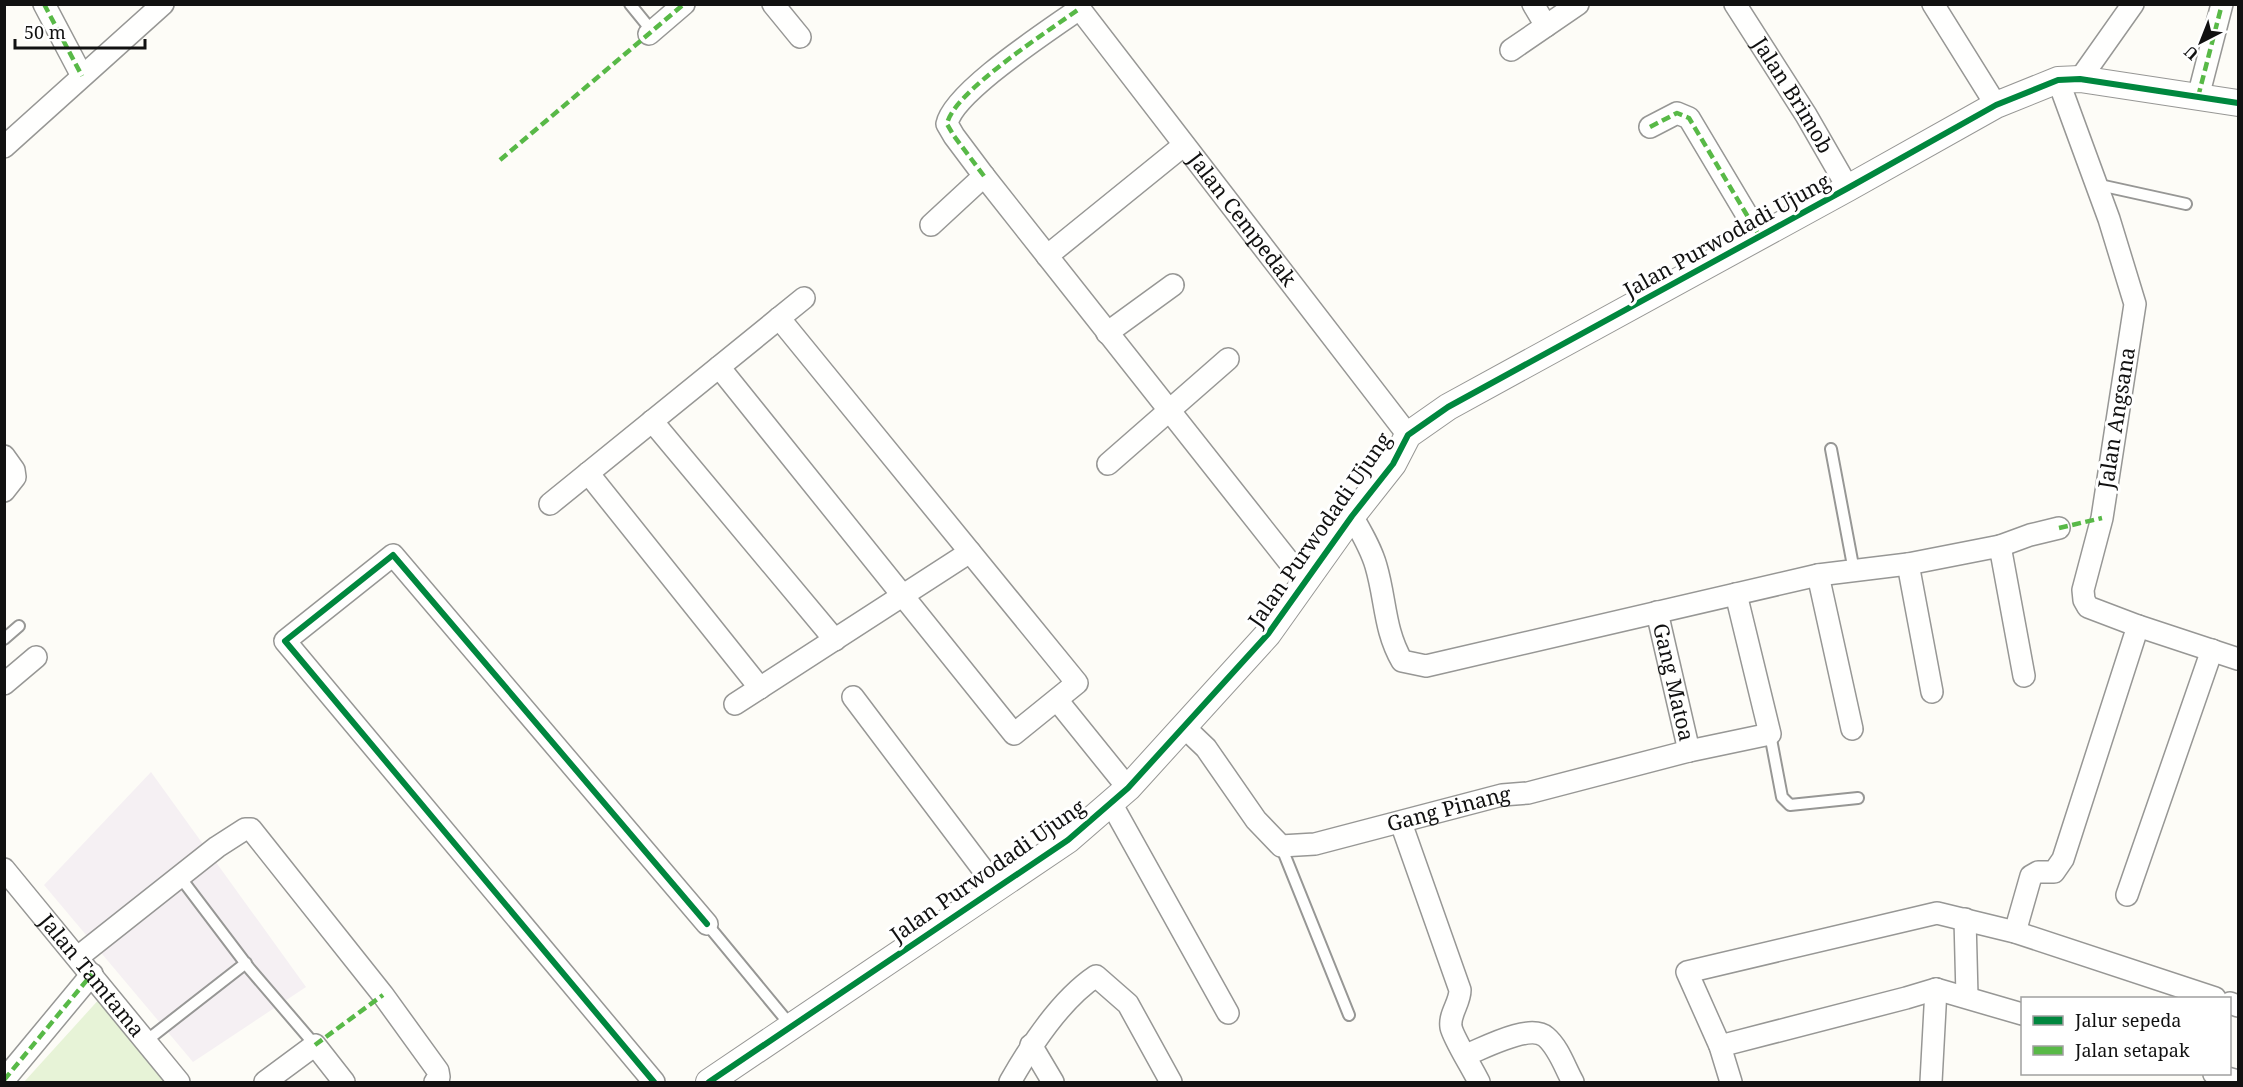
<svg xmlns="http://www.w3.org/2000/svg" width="2243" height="1087" font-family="'Noto Serif',serif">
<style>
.industrial{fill:#f5f0f3}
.green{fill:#e7f3d7}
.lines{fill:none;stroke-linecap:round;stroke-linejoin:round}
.service-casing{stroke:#979795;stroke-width:14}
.minor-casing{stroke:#979795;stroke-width:24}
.tertiary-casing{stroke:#979795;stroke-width:28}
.service{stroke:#fffffe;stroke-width:10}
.minor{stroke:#fffffe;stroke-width:21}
.tertiary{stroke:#fffffe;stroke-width:26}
.quiet{stroke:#58b947;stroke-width:4.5;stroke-dasharray:9 4.5;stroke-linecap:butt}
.cycleway-casing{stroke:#fff;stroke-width:10}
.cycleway{stroke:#00873e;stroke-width:6}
.labels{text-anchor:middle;stroke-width:6;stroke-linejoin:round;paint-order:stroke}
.street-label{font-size:21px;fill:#111;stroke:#fff}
</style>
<rect width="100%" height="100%" fill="#fdfcf7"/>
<!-- industrial -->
<path class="industrial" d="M151,772L306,987L193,1062L44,885Z"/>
<!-- green -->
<path class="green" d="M102,996L168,1082H24Z"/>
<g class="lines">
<defs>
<path id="service" d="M630,4L652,31
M2095,184L2186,204
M1831,449L1854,571
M4,639L19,626
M1770,734L1782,797L1790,805L1858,798
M1281,846L1349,1015
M180,877L249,968L315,1045
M707,924L792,1027
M146,1041L246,963"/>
<g id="minor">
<path d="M44,4L82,76"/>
<path d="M773,4L800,37"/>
<path id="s1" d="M1076,4L1408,435"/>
<path d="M1533,4L1546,26"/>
<path id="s2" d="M1735,4L1806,115L1848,188"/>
<path d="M1933,4L1996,105"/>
<path d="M649,34L684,4"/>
<path d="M1511,50L1578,4"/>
<path d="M2080,79L2133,4"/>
<path d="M2058,80L2109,219L2135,304L2102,518L2083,590L2084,600L2088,607L2138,626L2238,659"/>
<path d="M2198,97L2222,4"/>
<path d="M1650,127L1677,113L1689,118L1760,237"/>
<path d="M4,147L163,4"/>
<path d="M984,176L954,136L947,124C953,92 1050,30 1079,9"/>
<path d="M931,225L984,176L1305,582"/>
<path d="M1047,256L1184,145"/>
<path d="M1107,333L1173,285"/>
<path d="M719,367L1014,734L1077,683L779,318"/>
<path d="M652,421L835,640"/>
<path d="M4,456L14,470L15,477L4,491"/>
<path d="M1108,464L1228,359"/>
<path d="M588,473L760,688"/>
<path d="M550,504L804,298"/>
<path d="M1352,516C1361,532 1371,548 1376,566C1386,600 1384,630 1402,661L1426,666L1818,575L1908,564L2000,546L2024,676"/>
<path d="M2000,546L2030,535L2059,528"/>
<path d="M1908,564L1932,692"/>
<path d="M1818,575L1852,729"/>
<path id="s3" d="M1657,612L1689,751"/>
<path d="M4,684L36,657"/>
<path d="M853,697L997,888"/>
<path d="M1057,700L1128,788"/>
<path d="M735,704L970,552"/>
<path id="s4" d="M1183,726L1206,748L1256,820L1281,846L1315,844L1502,795L1528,793L1689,751L1770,734L1736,594"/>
<path d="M1111,803L1228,1013"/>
<path d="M1401,823L1460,990C1460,1003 1449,1014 1451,1027C1453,1038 1473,1069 1479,1082"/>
<path id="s5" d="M4,869L179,1082"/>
<path d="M2127,895L2212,650"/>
<path d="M1965,919L1967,996"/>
<path d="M2015,932L2031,876L2038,872H2054L2063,859L2138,626"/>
<path d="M78,957L217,847L245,829H251L383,995L438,1071L439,1077L435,1082"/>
<path d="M2230,1003L2238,1006"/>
<path d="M1031,1045L1053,1082"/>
<path d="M1720,1046L1906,998L1936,989L2022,1014"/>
<path d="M1466,1055C1484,1048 1530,1023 1546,1037C1559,1048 1565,1068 1573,1082"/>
<path d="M2214,1074L2238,1081"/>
<path d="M4,1080L92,974"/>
<path d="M265,1082L315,1045L344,1082"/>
<path d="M654,1082L285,641L393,555L707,924"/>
<path d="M1010,1082C1031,1045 1060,1000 1096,976L1128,1004L1171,1082"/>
<path d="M1731,1082L1720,1046L1687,972L1937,913L2015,932L2215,998"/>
<path d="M1931,1082L1936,989"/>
</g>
<path id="tertiary" d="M709,1082L1068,840L1128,788L1268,634L1352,516L1393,464L1408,435L1448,407L1848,188L1996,105L2058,80L2080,79L2238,103"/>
</defs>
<!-- service casing -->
<use href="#service" class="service-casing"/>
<!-- minor casing -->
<use href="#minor" class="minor-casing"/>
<!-- tertiary casing -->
<use href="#tertiary" class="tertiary-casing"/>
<!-- service -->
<use href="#service" class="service"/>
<!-- minor -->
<use href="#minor" class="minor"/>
<!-- tertiary -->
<use href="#tertiary" class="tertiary"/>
<!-- quiet -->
<path class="quiet" d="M44,4L82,76
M2198,97L2222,4
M1650,127L1677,113L1689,118L1760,237
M500,160L684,4
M984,176L954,136L947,124C953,92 1050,30 1079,9
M2059,528L2102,518
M315,1045L383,995
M4,1080L92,974"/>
<defs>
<path id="cycleway" d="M654,1082L285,641L393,555L707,924
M709,1082L1068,840L1128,788L1268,634L1352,516L1393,464L1408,435L1448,407L1848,188L1996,105L2058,80L2080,79L2238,103"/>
</defs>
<!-- cycleway casing -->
<use href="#cycleway" class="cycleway-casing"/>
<!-- cycleway -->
<use href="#cycleway" class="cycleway"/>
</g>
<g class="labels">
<!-- street labels -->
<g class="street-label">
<text dy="7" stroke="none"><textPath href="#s2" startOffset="108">Jalan Brimob</textPath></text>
<text dy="7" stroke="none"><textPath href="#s1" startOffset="272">Jalan Cempedak</textPath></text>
<text transform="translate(1727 236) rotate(-29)" y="7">Jalan Purwodadi Ujung</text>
<text transform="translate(2117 418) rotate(-81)" y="7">Jalan Angsana</text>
<text transform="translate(1320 530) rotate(-55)" y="7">Jalan Purwodadi Ujung</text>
<text dy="7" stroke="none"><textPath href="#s3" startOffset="72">Gang Matoa</textPath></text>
<text dy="7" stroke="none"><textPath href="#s4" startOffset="328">Gang Pinang</textPath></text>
<text transform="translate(988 871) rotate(-35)" y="7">Jalan Purwodadi Ujung</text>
<text dy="7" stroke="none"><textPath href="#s5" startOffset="138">Jalan Tamtama</textPath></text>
</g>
</g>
<!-- border -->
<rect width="2243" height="1087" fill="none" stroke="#111111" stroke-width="12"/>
<!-- legend -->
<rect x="2021" y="997" width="210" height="78" fill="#ffffff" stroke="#a0a0a0" stroke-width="1.5"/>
<rect x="2033" y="1016" width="30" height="9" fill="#00873e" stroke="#a0a0a0" stroke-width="1.5"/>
<text x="2075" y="1027" font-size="18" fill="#111111">Jalur sepeda</text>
<rect x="2033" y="1046" width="30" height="9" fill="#58b947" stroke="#a0a0a0" stroke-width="1.5"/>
<text x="2075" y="1057" font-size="18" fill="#111111">Jalan setapak</text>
<!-- north arrow -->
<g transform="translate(2201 42) rotate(222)" stroke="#ffffff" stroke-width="4.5" paint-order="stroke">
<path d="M0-4.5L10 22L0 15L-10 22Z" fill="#111111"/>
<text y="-9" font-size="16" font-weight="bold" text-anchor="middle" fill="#111111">U</text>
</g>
<!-- scale -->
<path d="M15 39v9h130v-9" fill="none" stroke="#111111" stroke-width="3"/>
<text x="24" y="39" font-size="18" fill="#111111" stroke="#ffffff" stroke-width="4.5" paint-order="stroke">50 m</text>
</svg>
